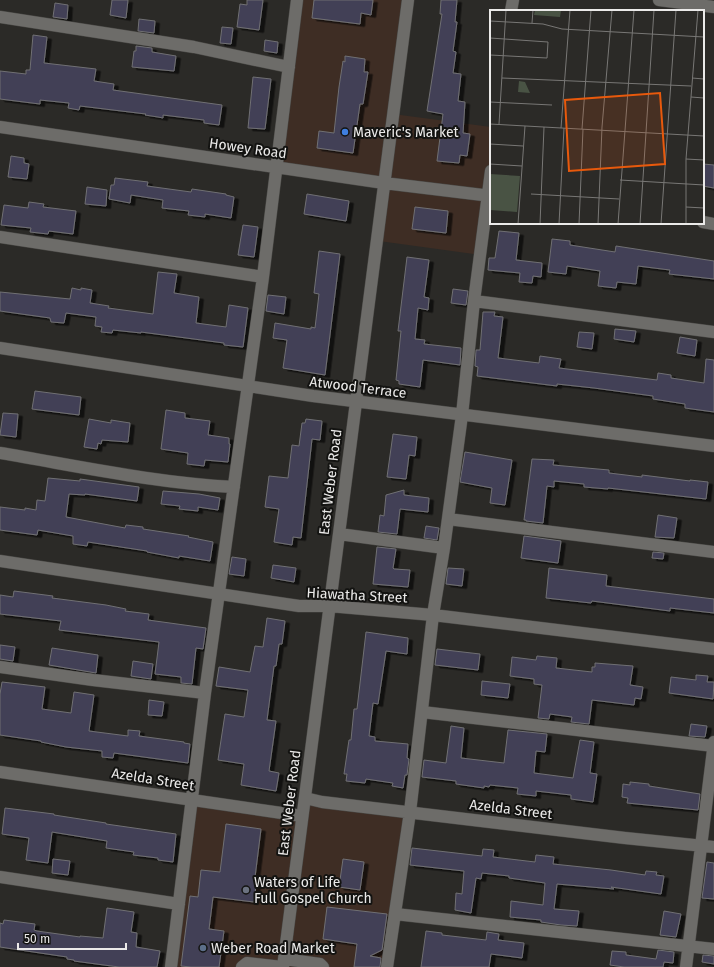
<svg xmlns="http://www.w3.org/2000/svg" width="714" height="967" font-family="'Fira Sans',sans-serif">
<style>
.commercial{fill:#3e2d24}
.building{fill:#423f57;stroke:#707073;filter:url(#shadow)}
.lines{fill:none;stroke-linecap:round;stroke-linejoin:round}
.minor-casing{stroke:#484744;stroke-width:13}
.minor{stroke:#6d6c69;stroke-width:12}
.shop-dot{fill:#3f7fe0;stroke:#131311;stroke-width:1.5}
.worship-dot{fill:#6b7280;stroke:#131311;stroke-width:1.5}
.service-dot{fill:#5c6f8a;stroke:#131311;stroke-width:1.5}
.labels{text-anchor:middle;stroke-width:4;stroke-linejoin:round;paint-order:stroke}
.poi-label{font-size:14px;fill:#ebeae9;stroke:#131311;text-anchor:start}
.street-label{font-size:14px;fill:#ebeae9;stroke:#131311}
.inset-road{fill:none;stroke:#787775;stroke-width:1}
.view{fill:#e8590c;fill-opacity:0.15;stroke:#e8590c;stroke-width:2}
.inset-edge{fill:none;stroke:#ebeae9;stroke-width:2}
</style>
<defs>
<filter id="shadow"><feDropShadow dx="4.5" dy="2.5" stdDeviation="0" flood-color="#0009"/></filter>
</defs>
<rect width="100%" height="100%" fill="#2b2a27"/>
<!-- commercial -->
<path class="commercial" d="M296,0H408L393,114L491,127V180L481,255L379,241L387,182L274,167Z
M306,795L410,810L391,967H170L193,798L301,816Z"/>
<!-- building -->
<path class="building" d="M112,0H128L126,18L110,15Z
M247,0H263L259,30L237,27L240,4L247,5Z
M314,0H373L371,15L361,13L360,24L312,18Z
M441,0H457L455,22H457L453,51L456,52L453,73L461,74L458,101L465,102L463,133L470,134L467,156L460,155L459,163L437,161L443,114L427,111L442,14H440Z
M55,3L68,5L67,19L53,17Z
M139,19L155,21L154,33L138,31Z
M222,27L233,28L231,44L220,43Z
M33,35L47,37L44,63L96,69L94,81L114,84L113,90L222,105L219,125L204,123V120L163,115V118L158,117L145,115L146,114L80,106L79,110L68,108L69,103L40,100V104L0,99V71L26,74V70H30Z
M265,40L278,42L277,53L264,51Z
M136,46L152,48V52L176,56L174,71L132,67L134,51H136Z
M345,56L365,59L364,72H368L363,104H360L353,153L317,148L319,131L334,133L339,87L343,61L345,62Z
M253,77L271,79L265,129L248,128Z
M11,156L24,158V163L29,164L27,179L8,177Z
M703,164L714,165V188L703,186Z
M115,178L148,182L147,186L191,192L192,189L226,194V195L234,197L231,218L205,214V217L188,215L189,211L162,208L163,200L131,195L130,203L109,199L111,185H114Z
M87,187L107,190L106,206L85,204Z
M307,194L349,201L346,221L304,214Z
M29,202L44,204L43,207L76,211L73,234L49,231L48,234L30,232L31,228L1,225L4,205L28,208Z
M415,207L448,211L446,233L412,229Z
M243,225L258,227L254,257L238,255Z
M499,231L519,233L516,260L542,263L541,277L533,276L532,283L519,282L520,273L488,270L489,258H495Z
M552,239L570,241V245L615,252L616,246L714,261V279L669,274L670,270L638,266L636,284L617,282L616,288L598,286L600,271L567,266L566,274L548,272Z
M319,251L340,254L325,375L283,368L287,340L273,338L275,323L311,329V327L315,328L319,294L314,293Z
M407,257L429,260L424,297L429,298L428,310L418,308L415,339L425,340L424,344L461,348L460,365L423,360L420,387L399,384V381L396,380L401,331H398Z
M158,272L177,274L174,293L199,297L196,323L226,327L229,305L248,308L243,347L224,345V343L141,332V333L113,330L112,333L101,332L102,327L95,326L96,317L66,313L64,323L51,322L50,318L0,311V292L70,299L72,288L81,290V288L92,290L90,303L109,306L108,308L153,314Z
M453,289L468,291L466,305L451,303Z
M268,295L286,297L284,314L266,311Z
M483,312H495L494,316L503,317L498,358L539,363L540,356L561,359L559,368L657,380L658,373L671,375V378L704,383L706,359L714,360V412L685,408V404L653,399V396L594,388L557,384V386L477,376L478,367L475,366L476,350H480Z
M615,329L636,331L634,342L614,339Z
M579,332L594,333L592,349L577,347Z
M680,337L697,340L695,356L677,353Z
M35,391L81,397L79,415L32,409Z
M166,410L185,413V418L210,421L208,435L229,438V444H230L228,462L205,460L204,466L187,464L188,453L161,449Z
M3,413L18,414L16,437L0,435Z
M89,419L111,423V420L130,423L128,442L102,440L101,444L98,443L97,449L84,447Z
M306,419L322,421L320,440L312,439L301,538L293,537L292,545L274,542L279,509L265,507L269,476L288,478L292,445L299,446L302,423H305Z
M393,434L417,437L415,456L409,455L406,479L387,477Z
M465,452L512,460L505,505L490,503L492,488L460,482Z
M532,459L554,460L553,465L609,470V473L642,477V475L690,481V480L708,482L706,499L608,488V489L584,487V484L554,481V487L547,486L543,523L526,521V520H524Z
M48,478L80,481V479L139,487L137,501L85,494V495L69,494L66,517L125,528L126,525L143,527V529L189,536L188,537L213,542L210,561L179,556V558L147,552V551L88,542L87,546L73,544V536L38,530L37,535L0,530V507L25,510V508L36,510L37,500L45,501Z
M404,490V495L429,498L428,512L400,509L397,534L378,532L380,515L384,516L386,495Z
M163,491L199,494L220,498L218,510L198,507V511L179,509L180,506L161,504Z
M658,515L677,518L674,538L655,537Z
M426,526L439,528L437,540L424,538Z
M524,536L561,541L558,563L521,558Z
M377,547L396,549L393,568L394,569L410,570L408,587L373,584Z
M653,552L664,553L663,559L652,558Z
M232,557L246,559L244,576L229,574Z
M273,565L296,568L294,582L271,578Z
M448,568L464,569L462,586L446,584Z
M549,568L607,575L606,586L714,599V613L670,608V611L592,601L591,603L546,598Z
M14,591L53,596L52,598L106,605L126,609L125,611L149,614L148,620L206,628L203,649L196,648L192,684L181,683V677L155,674L159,642L59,630L61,621L0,614V595L13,597Z
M267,618L285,621L282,644H279L276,666H274L267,720L276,721L269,771L279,773L276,791L241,785L244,764L218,760L225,714L244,717L248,690L216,686L219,667L250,672L255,646L263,647Z
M366,632L408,638L407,654L386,651L378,704L373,703L369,736L375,737V741L408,744L407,758L409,759L407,775H405L403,788L392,786L393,783L366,779L365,783L346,781L347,774H344L349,740H351L354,709H357Z
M0,645L15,647L13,661L0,659Z
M52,648L98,655L96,673L49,665Z
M437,649L480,654L478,670L435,665Z
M537,656L557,658L556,668L592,672V667H595V663L633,666L630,685L643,687L641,699L635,698L634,705L592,700L589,724L571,722L572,717L550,714L549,719L538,718L542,685L534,684V679L510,676L512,657L536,660Z
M133,661L153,664L151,679L131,676Z
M696,675L708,676L707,682H714L713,699L669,693L671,677L696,680Z
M482,681L510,684L508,698L481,695Z
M2,682L45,687L42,709L71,713L74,692L94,695L89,731L128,736V730L140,731L139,736L184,742V743L190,744L188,763L114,753L113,758L102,757V751L66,747L41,742V741L0,735V694Z
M149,700L164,702L162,716L148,715Z
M691,724L707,726L705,737L689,736Z
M451,726L464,728L461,758L504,763L508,730L547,734L545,752L536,751L534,773L573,778L580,740L594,742L590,773L597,774L593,802L571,799V795L536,791V796L517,794L518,788L490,785L489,787L484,786V788L456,784V781L422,777L424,760L446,763Z
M630,782L649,784V786L700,794L698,810L627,803L628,798L622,797L623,784L630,785Z
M5,808L54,814V815L106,823V824L176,834L173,862L158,860V858L133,855L134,852L106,848L107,841L52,832L48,863L26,860L29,838L2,834Z
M226,824L261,829L255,877H257L254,902L213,897L209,929L224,931L219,967H191L181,966L190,896L198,897L201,870L220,872Z
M412,848L482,856L483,849L494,850L493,857L535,862L536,855L554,857L553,864L611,870L645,875L646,871L657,872L656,875L664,876L661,894L611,887L614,889L557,884L554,909L579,911L577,926L561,925L541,922V920L510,917L511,901L543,905L545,883L509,878V876L482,873L481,879L476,878L471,913L455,910L456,893L462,894L464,871L410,865Z
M53,859L70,861L68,875L52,873Z
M343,859L364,862L360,890L339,887Z
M707,862L714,863V899L702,898Z
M327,907L387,914L382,950L370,956L381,958L380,967H354L357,944L323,939Z
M107,908L134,912L131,932L137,933L136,947L160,951L157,967H119L74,961V960L67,959V957L0,947V923L3,924L4,920L35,924L34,930L37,931L80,937V936L103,938Z
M664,911L681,914L676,937L660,935Z
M426,931L442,933V935L486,940L487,932L499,934L498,940L524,943L522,958L491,954L489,967H421Z
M658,950L674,952L673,963L664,962L663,967H624L610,965L612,951L626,952V955L656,959Z
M703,955L714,956V964L702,962Z"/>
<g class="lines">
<defs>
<path id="minor" d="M659,0L714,7
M511,11L513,0
M0,17L194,47L289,67
M0,127L384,183L491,196
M703,222L714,224
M0,237L263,277
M474,301L714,332
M0,348L313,396L714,446
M0,453C78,466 155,483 234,487
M448,519L714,552
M339,534L444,548
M0,561L299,606H329L433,615L714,649
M0,667L93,680L205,693
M422,712L714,746
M0,772L302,816
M305,798L322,802L625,838L714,847
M0,877L179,904
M395,914L714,949
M284,959L320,964L323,967
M171,967L205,693L263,277L297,0
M242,967L247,963L282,967
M283,967L408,0
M387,967L410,812L433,615L444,548L462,415L474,301L491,171
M686,967L714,742"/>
</defs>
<!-- minor casing -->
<use href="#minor" class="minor-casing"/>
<!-- minor -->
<use href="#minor" class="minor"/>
</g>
<!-- markers -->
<circle class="shop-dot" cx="345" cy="132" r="4"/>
<circle class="worship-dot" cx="246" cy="890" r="4"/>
<circle class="service-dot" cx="203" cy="948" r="4"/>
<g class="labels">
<!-- poi labels -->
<g class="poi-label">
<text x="353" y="137">Maveric's Market</text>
<text x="254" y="887">Waters of Life<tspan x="254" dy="16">Full Gospel Church</tspan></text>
<text x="211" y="953">Weber Road Market</text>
</g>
<!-- street labels -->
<g class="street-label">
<text transform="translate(248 148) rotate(8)" y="5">Howey Road</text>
<text transform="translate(358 387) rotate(7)" y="5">Atwood Terrace</text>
<text transform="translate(330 482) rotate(-83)" y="5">East Weber Road</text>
<text transform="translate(357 595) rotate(3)" y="5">Hiawatha Street</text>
<text transform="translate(153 779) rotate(9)" y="5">Azelda Street</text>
<text transform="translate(289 803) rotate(-83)" y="5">East Weber Road</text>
<text transform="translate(511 809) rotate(7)" y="5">Azelda Street</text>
</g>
</g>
<!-- overview -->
<g transform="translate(490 10)">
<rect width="214" height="214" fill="#2b2a27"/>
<path d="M45,0H71L70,7L44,5ZM29,71L35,72L40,83L28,82ZM0,164L30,166L27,202L0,200Z" fill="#495344"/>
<path class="inset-road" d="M0,11L53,14L72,19L214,27M42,13L43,0M0,28L58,32L57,48L0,45M12,68L201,76M202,68L214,69M201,87L214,88M0,92L62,95M0,114L214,126M9,114L16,0M71,118L80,0M92,119L101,0M0,134L33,136M196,149L214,150M0,154L32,156M130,170L214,175M41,184L129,189M196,197L214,198M28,214L35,116M50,214L54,117M69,214L74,118M89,214L93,119M108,214L112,117L122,0M128,214L144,0M150,214L164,0M171,214L186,0M196,214V149L208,0"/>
<path class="view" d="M170,83L175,154L79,161L75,90Z"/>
<rect width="214" height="214" class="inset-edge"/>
</g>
<!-- scale -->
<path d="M18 943v6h108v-6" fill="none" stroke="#ebeae9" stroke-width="2"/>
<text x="24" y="943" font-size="12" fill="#ebeae9" stroke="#131311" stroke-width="3" paint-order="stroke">50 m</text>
</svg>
